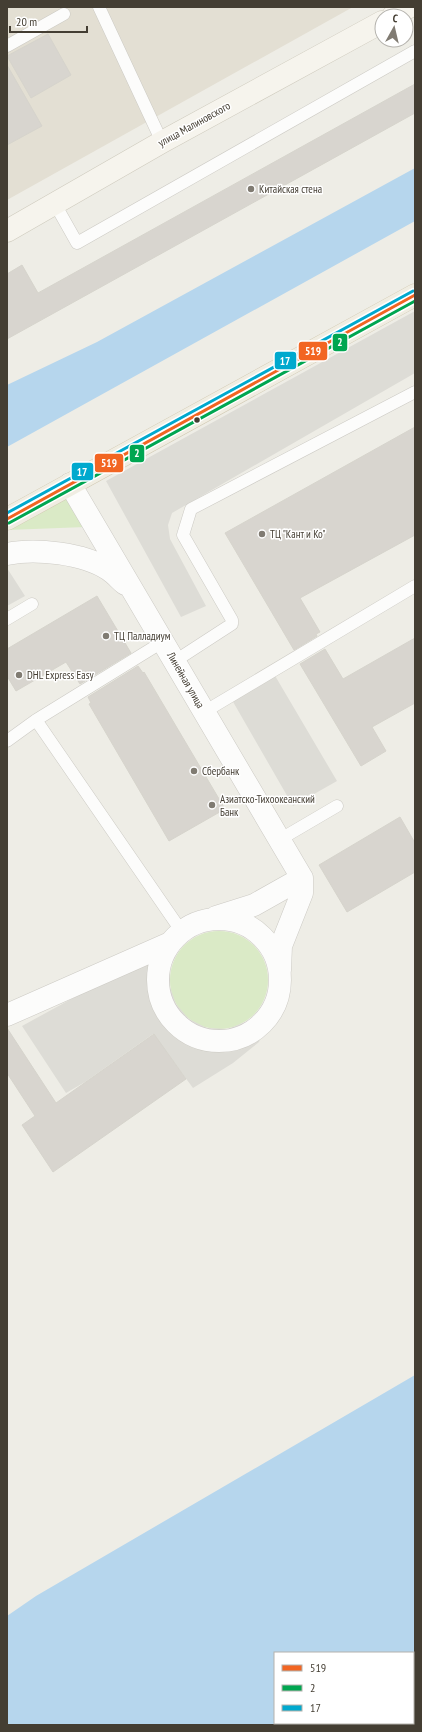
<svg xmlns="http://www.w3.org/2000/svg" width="422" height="1732" font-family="'PT Sans Narrow',sans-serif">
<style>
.residential{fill:#e3dfd3}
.green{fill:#daeac6}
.parking{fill:#dddcd6}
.water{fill:#b6d6ed;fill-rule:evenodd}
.building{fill:#d8d5cf;stroke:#d6d4cc}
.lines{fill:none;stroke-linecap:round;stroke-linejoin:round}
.lane-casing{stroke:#cccac4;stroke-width:13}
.street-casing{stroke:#cccac4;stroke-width:23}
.secondary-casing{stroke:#cecabd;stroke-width:23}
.primary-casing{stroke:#d1c9b3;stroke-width:23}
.lane{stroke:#fcfcfb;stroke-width:12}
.street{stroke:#fcfcfb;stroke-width:22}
.secondary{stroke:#f6f4ed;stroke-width:22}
.primary{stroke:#f0ede2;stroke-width:22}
.bus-1-casing{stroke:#fff;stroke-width:6}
.bus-2-casing{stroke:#fff;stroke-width:6}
.bus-3-casing{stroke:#fff;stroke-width:6}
.bus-1{stroke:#f26522;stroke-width:3}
.bus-2{stroke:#00a651;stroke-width:3}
.bus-3{stroke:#00a9ce;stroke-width:3}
.poi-dot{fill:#807b72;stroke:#fff;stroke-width:1.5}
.bus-dot{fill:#443e33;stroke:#fff;stroke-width:1.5}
.labels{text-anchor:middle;stroke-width:3;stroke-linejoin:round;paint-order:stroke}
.street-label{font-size:11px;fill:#443e33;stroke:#fff}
.poi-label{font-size:11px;fill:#443e33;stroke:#fff;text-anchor:start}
.line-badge{stroke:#fff;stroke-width:1.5}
.badge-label{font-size:11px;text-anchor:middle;font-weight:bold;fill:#fff}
</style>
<rect width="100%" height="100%" fill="#eeede6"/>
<!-- residential -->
<path class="residential" d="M7,7H353L7,200Z"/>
<!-- green -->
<path class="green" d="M64,494L86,527L7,530V525Z
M170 980a49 49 0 1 1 98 0a49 49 0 1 1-98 0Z"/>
<!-- parking -->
<path class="parking" d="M415,311V373L172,513L168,525L170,539L206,606L181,617L106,481Z
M7,568L25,596L7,606Z
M274,674L337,781L293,806L232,700Z
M174,940L179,950L170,967V987L176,1004L189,1019L207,1028L228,1029L245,1022L268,1017L259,1042L233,1063L193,1088L153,1034L85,1082L66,1093L22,1026L128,968Z"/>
<!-- water -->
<path class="water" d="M415,168V221L7,447V385L97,342Z
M415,1375V1725H7V1616L36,1596ZM275,1653H413V1723H275Z"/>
<!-- building -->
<path class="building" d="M48,34L71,75L31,98L7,56Z
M7,65L42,126L7,145Z
M415,84V113L7,339V274L22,265L38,293Z
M415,427V535L300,598L320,632L316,634L317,636L294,650L225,533Z
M97,596L131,653L80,684L66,662L16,691L7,676V649Z
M415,638V703L372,727L386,751L361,766L300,664L325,649L343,679Z
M138,666L143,673L144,672L225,809L169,841L89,704L91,703L88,697Z
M400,817L415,843V872L347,912L319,865Z
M7,1028L56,1103L154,1034L186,1079L53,1172L22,1125L35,1116L7,1073Z"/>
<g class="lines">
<defs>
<path id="lane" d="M99,7L162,142
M7,46L64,14
M55,204L77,243L415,51
M7,619L32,604
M175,661L232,624V620L183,535L191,509L415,392
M204,712L415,586
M36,720L182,932
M7,741L36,720L164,641
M279,840L337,806"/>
<path id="street" d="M70,484L302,878
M7,554C35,548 84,553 109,570C115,574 120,580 125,584
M216,917L254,905L302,878
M158 980a61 61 0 1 1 122 0a61 61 0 1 1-122 0Z
M280,970L281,946L302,893V878
M7,1015L170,943"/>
<path id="secondary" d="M393,16L409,7
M7,231L162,142L382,22"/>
<path id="primary" d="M7,519L415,295"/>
</defs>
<!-- lane casing -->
<use href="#lane" class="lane-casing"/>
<!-- street casing -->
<use href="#street" class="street-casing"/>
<!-- secondary casing -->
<use href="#secondary" class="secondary-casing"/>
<!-- primary casing -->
<use href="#primary" class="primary-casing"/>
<!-- lane -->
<use href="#lane" class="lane"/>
<!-- street -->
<use href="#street" class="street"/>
<!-- secondary -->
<use href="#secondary" class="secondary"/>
<!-- primary -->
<use href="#primary" class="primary"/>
<defs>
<path id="bus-1" d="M7,519L415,295"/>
<path id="bus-2" d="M9,523L415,301"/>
<path id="bus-3" d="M7,513L413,291"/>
</defs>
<!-- bus-1 casing -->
<use href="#bus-1" class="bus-1-casing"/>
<!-- bus-2 casing -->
<use href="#bus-2" class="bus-2-casing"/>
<!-- bus-3 casing -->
<use href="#bus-3" class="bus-3-casing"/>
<!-- bus-1 -->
<use href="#bus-1" class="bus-1"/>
<!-- bus-2 -->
<use href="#bus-2" class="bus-2"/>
<!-- bus-3 -->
<use href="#bus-3" class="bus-3"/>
</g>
<!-- markers -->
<g class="poi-dot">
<circle cx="251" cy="189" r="4"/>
<circle cx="262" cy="534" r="4"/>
<circle cx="106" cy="636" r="4"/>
<circle cx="19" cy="675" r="4"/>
<circle cx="194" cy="771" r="4"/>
<circle cx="212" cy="805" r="4"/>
</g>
<circle class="bus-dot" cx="197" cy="420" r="3.5"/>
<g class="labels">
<!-- street labels -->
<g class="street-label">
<text transform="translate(194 124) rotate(-29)" y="4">улица Малиновского</text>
<text transform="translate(186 680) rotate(60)" y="4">Линейная улица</text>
</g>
<!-- poi labels -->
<g class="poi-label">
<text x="259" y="193">Китайская стена</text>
<text x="270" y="538">ТЦ "Кант и Ко"</text>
<text x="114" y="640">ТЦ Палладиум</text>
<text x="27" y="679">DHL Express Easy</text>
<text x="202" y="775">Сбербанк</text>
<text x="220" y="803">Азиатско-Тихоокеанский<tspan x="220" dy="13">Банк</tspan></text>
</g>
</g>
<g class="line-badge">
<rect x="332" y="333" width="16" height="19" rx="4" fill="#00a651"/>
<rect x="298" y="341" width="30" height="20" rx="4" fill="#f26522"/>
<rect x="274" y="351" width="23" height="19" rx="4" fill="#00a9ce"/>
<rect x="129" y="444" width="16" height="19" rx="4" fill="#00a651"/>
<rect x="94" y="453" width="30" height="20" rx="4" fill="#f26522"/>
<rect x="71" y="462" width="23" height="19" rx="4" fill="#00a9ce"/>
</g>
<g class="badge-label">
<text x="340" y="346">2</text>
<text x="313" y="355">519</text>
<text x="285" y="365">17</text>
<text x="137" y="457">2</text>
<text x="109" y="467">519</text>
<text x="82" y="476">17</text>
</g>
<!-- border -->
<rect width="422" height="1732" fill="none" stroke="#443e33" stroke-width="16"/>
<!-- legend -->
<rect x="274" y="1652" width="140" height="72" fill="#ffffff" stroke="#b4b2ad"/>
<rect x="282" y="1665" width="20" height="6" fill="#f26522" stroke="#b4b2ad"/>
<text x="310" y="1672" font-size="12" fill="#443e33">519</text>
<rect x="282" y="1685" width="20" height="6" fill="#00a651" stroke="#b4b2ad"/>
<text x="310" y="1692" font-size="12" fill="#443e33">2</text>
<rect x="282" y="1705" width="20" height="6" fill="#00a9ce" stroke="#b4b2ad"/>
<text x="310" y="1712" font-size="12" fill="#443e33">17</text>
<!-- north arrow -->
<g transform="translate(394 28) rotate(8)"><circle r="19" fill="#ffffff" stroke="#b4b2ad"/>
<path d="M0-3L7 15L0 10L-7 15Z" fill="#807b72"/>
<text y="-6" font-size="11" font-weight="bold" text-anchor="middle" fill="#443e33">С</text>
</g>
<!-- scale -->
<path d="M10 26v6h77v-6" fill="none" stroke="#443e33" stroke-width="2"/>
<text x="16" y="26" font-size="12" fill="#443e33" stroke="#ffffff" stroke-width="3" paint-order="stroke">20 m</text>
</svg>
